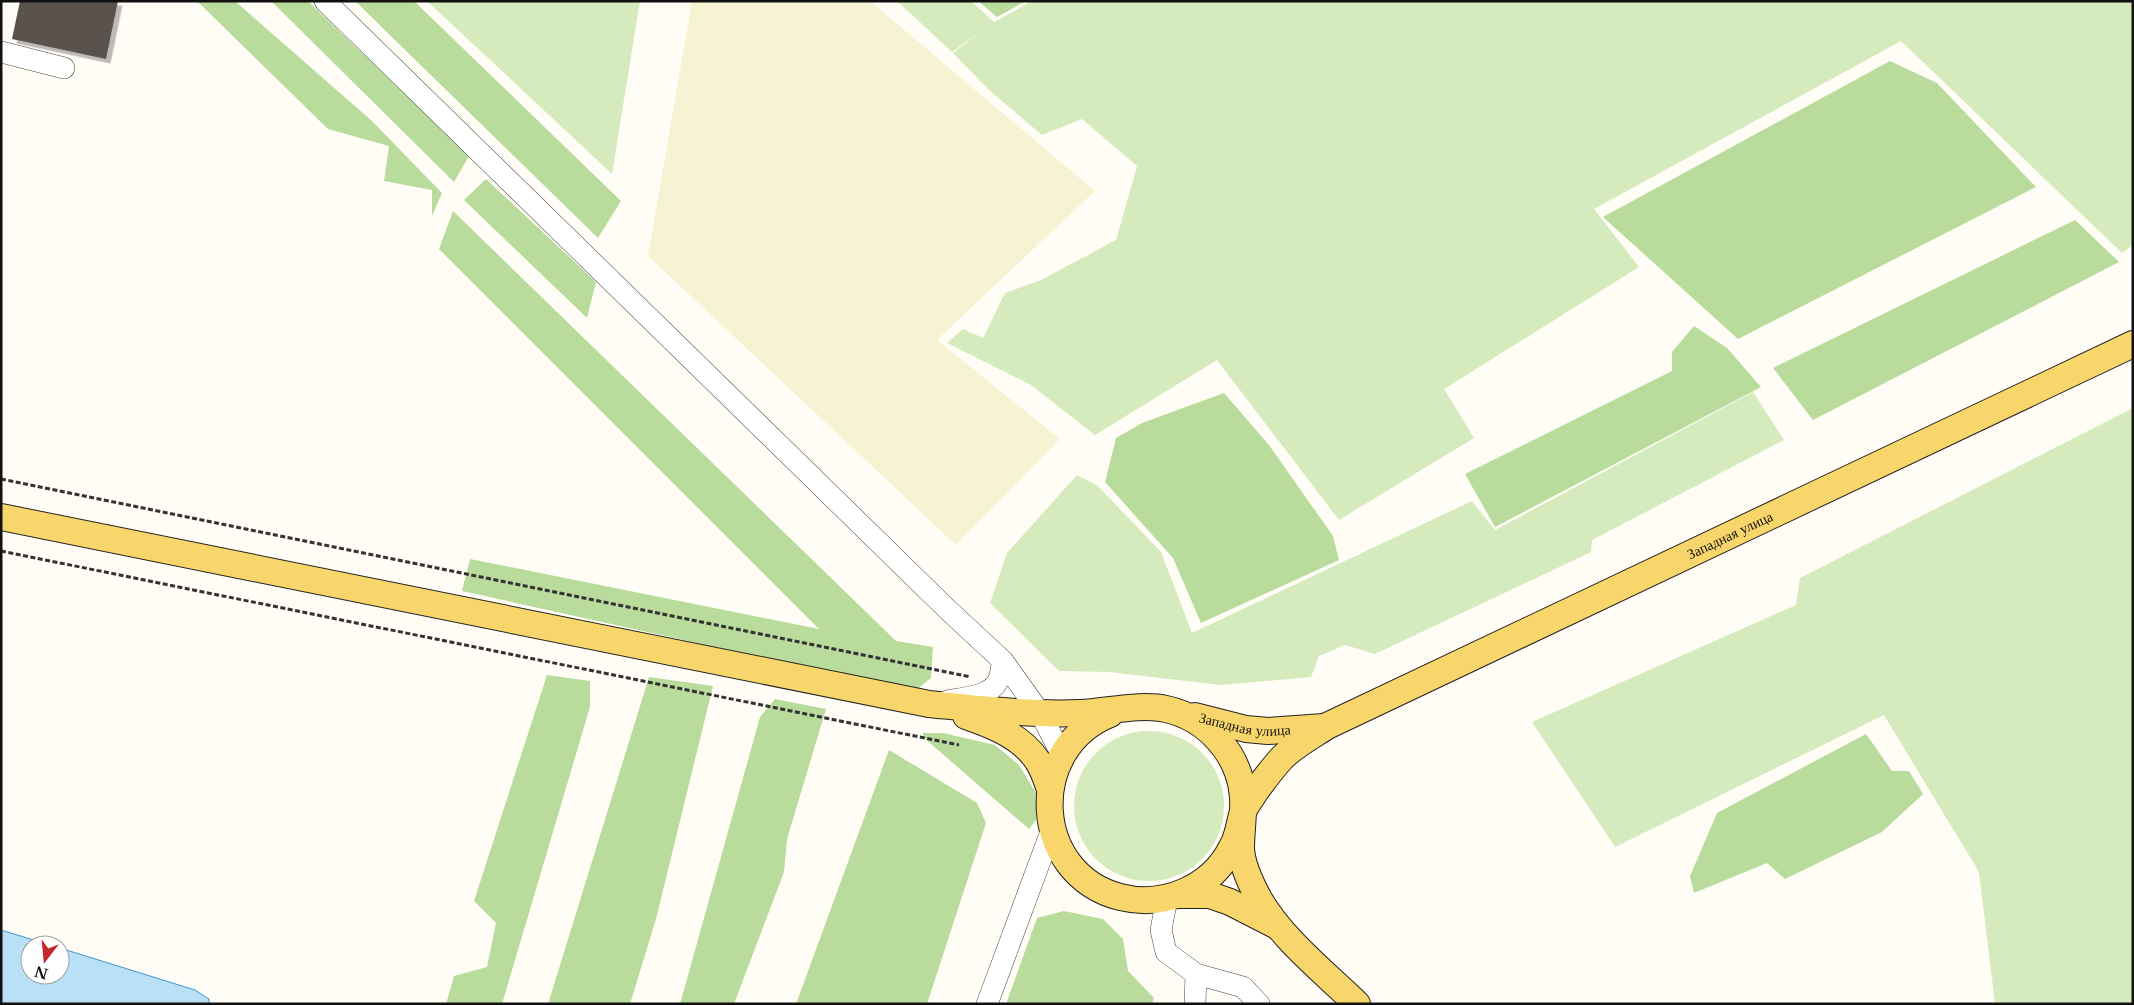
<svg xmlns="http://www.w3.org/2000/svg" width="2134" height="1005" font-family="'Libre Baskerville',serif">
<style>
.farmland{fill:#f6f3d4}
.green{fill:#d5ebbd}
.forest{fill:#b9dc9c}
.water{fill:#b9e0f7;stroke:#3f96cf}
.building{fill:#5a524d;filter:url(#shadow)}
.lines{fill:none;stroke-linecap:round;stroke-linejoin:round}
.minor-casing{stroke:#444;stroke-width:22}
.major-casing{stroke:#222;stroke-width:28}
.path{stroke:#333;stroke-width:3;stroke-dasharray:5 2.5;stroke-linecap:butt}
.minor{stroke:#fff;stroke-width:21}
.major{stroke:#f9d66b;stroke-width:26}
.labels{text-anchor:middle;stroke-width:5;stroke-linejoin:round;paint-order:stroke}
.street-label{font-size:14px;fill:#111;stroke:#fff}
</style>
<defs>
<filter id="shadow"><feDropShadow dx="4.5" dy="4.5" stdDeviation="0" flood-color="#0004"/></filter>
</defs>
<rect width="100%" height="100%" fill="#fffdf5"/>
<!-- farmland -->
<path class="farmland" d="M692,1H870L1095,191L937,340L1060,439L956,545L648,256Z"/>
<!-- green -->
<path class="green" d="M427,1H640L612,174Z
M897,1H971L994,22L1032,1H2133V245L2122,253L1901,41L1594,209L1639,267L1444,389L1474,438L1339,520L1217,360L1095,435L1031,385L947,343L963,329L983,338L1005,293L1041,280L1116,240L1137,166L1082,119L1042,135L989,90L953,53L980,32L952,52Z
M1753,392L1784,440L1592,540L1591,552L1375,654L1345,645L1319,656L1311,677L1221,685L1109,672L1059,671L990,603L1007,553L1077,475L1098,486L1161,552L1192,633L1472,501L1495,530Z
M2133,408V1004H1995L1979,872L1884,715L1615,847L1532,722L1796,605L1800,578Z
M1074 806a75 75 0 1 1 150 0a75 75 0 1 1-150 0Z"/>
<!-- forest -->
<path class="forest" d="M197,1H235L372,121L442,193L432,216V190L384,181L389,146L328,129Z
M271,1H308L469,156L454,182Z
M355,1H414L621,201L598,238Z
M978,1H1026L997,17Z
M1890,61L1937,83L2036,187L1738,339L1603,217Z
M486,179L596,282L587,318L464,200Z
M453,211L896,641L933,647L931,678L915,691L462,591L470,559L819,629L439,249Z
M2075,220L2119,262L1813,420L1773,368Z
M1694,326L1727,348L1761,387L1495,527L1465,474L1672,371V352Z
M1224,393L1269,445L1333,536L1339,560L1201,623L1173,558L1105,482L1116,438L1142,423Z
M547,675L590,681V707L502,1004H446L454,976L487,967L496,923L474,901Z
M649,677L713,686L656,919L630,1004H548Z
M775,699L826,709L787,839L784,872L734,1004H680L760,717Z
M923,733H943L995,745L1019,765L1036,793V820L1029,829L923,737Z
M1866,734L1892,771H1909L1923,794L1882,832L1785,879L1767,863L1694,893L1690,876L1717,813Z
M889,750L977,803L986,823L927,1004H796Z
M1064,911L1103,919L1123,939L1128,971L1154,998L1152,1004H1006L1037,918Z"/>
<!-- water -->
<path class="water" d="M1,930L50,945H30V975H60V948L195,990L209,999V1004H1Z"/>
<!-- building -->
<path class="building" d="M20,1H118L106,59L12,39Z"/>
<g class="lines">
<defs>
<path id="minor" d="M325,1L947,609L1003,661L1040,713L1062,755
M1,52L64,68
M947,701C962,698 990,697 998,681C1001,676 1001,667 1003,661
M1167,898L1161,930L1166,952L1196,974L1243,987L1259,1004
M987,1004L1052,829
M1195,1004L1196,974"/>
<g id="major">
<path d="M1,517L929,704C979,709 1029,715 1080,713C1106,712 1141,703 1166,709C1207,718 1240,754 1243,797C1244,814 1241,832 1241,849C1242,864 1252,886 1259,899C1283,940 1323,971 1357,1004"/>
<path id="s1" d="M1110,714C1025,748 1031,874 1120,897C1164,908 1212,888 1232,847C1238,837 1239,826 1242,815C1244,807 1251,799 1255,792C1263,781 1272,769 1281,759C1293,746 1312,736 1327,726L2133,344"/>
<path d="M966,716C992,725 1021,736 1037,760C1043,768 1046,779 1050,789"/>
<path id="s2" d="M1195,716L1246,729L1268,731L1324,727"/>
<path d="M1180,895H1210L1230,902L1275,925"/>
</g>
</defs>
<!-- minor casing -->
<use href="#minor" class="minor-casing"/>
<!-- major casing -->
<use href="#major" class="major-casing"/>
<!-- path -->
<path class="path" d="M1,479L971,677
M1,551L959,745"/>
<!-- minor -->
<use href="#minor" class="minor"/>
<!-- major -->
<use href="#major" class="major"/>
</g>
<g class="labels">
<!-- street labels -->
<g class="street-label">
<text dy="5" stroke="none"><textPath href="#s1" startOffset="978">Западная улица</textPath></text>
<text dy="5" stroke="none"><textPath href="#s2" startOffset="51">Западная улица</textPath></text>
</g>
</g>
<!-- border -->
<rect width="2134" height="1005" fill="none" stroke="#111111" stroke-width="5"/>
<!-- north arrow -->
<g transform="translate(45 960) rotate(196)"><circle r="24" fill="#ffffff" stroke="#a0a0a0"/>
<path d="M0-4L9 19L0 12L-9 19Z" fill="#c4262e"/>
<text y="-8" font-size="14" font-weight="bold" text-anchor="middle" fill="#111111">N</text>
</g>
</svg>
